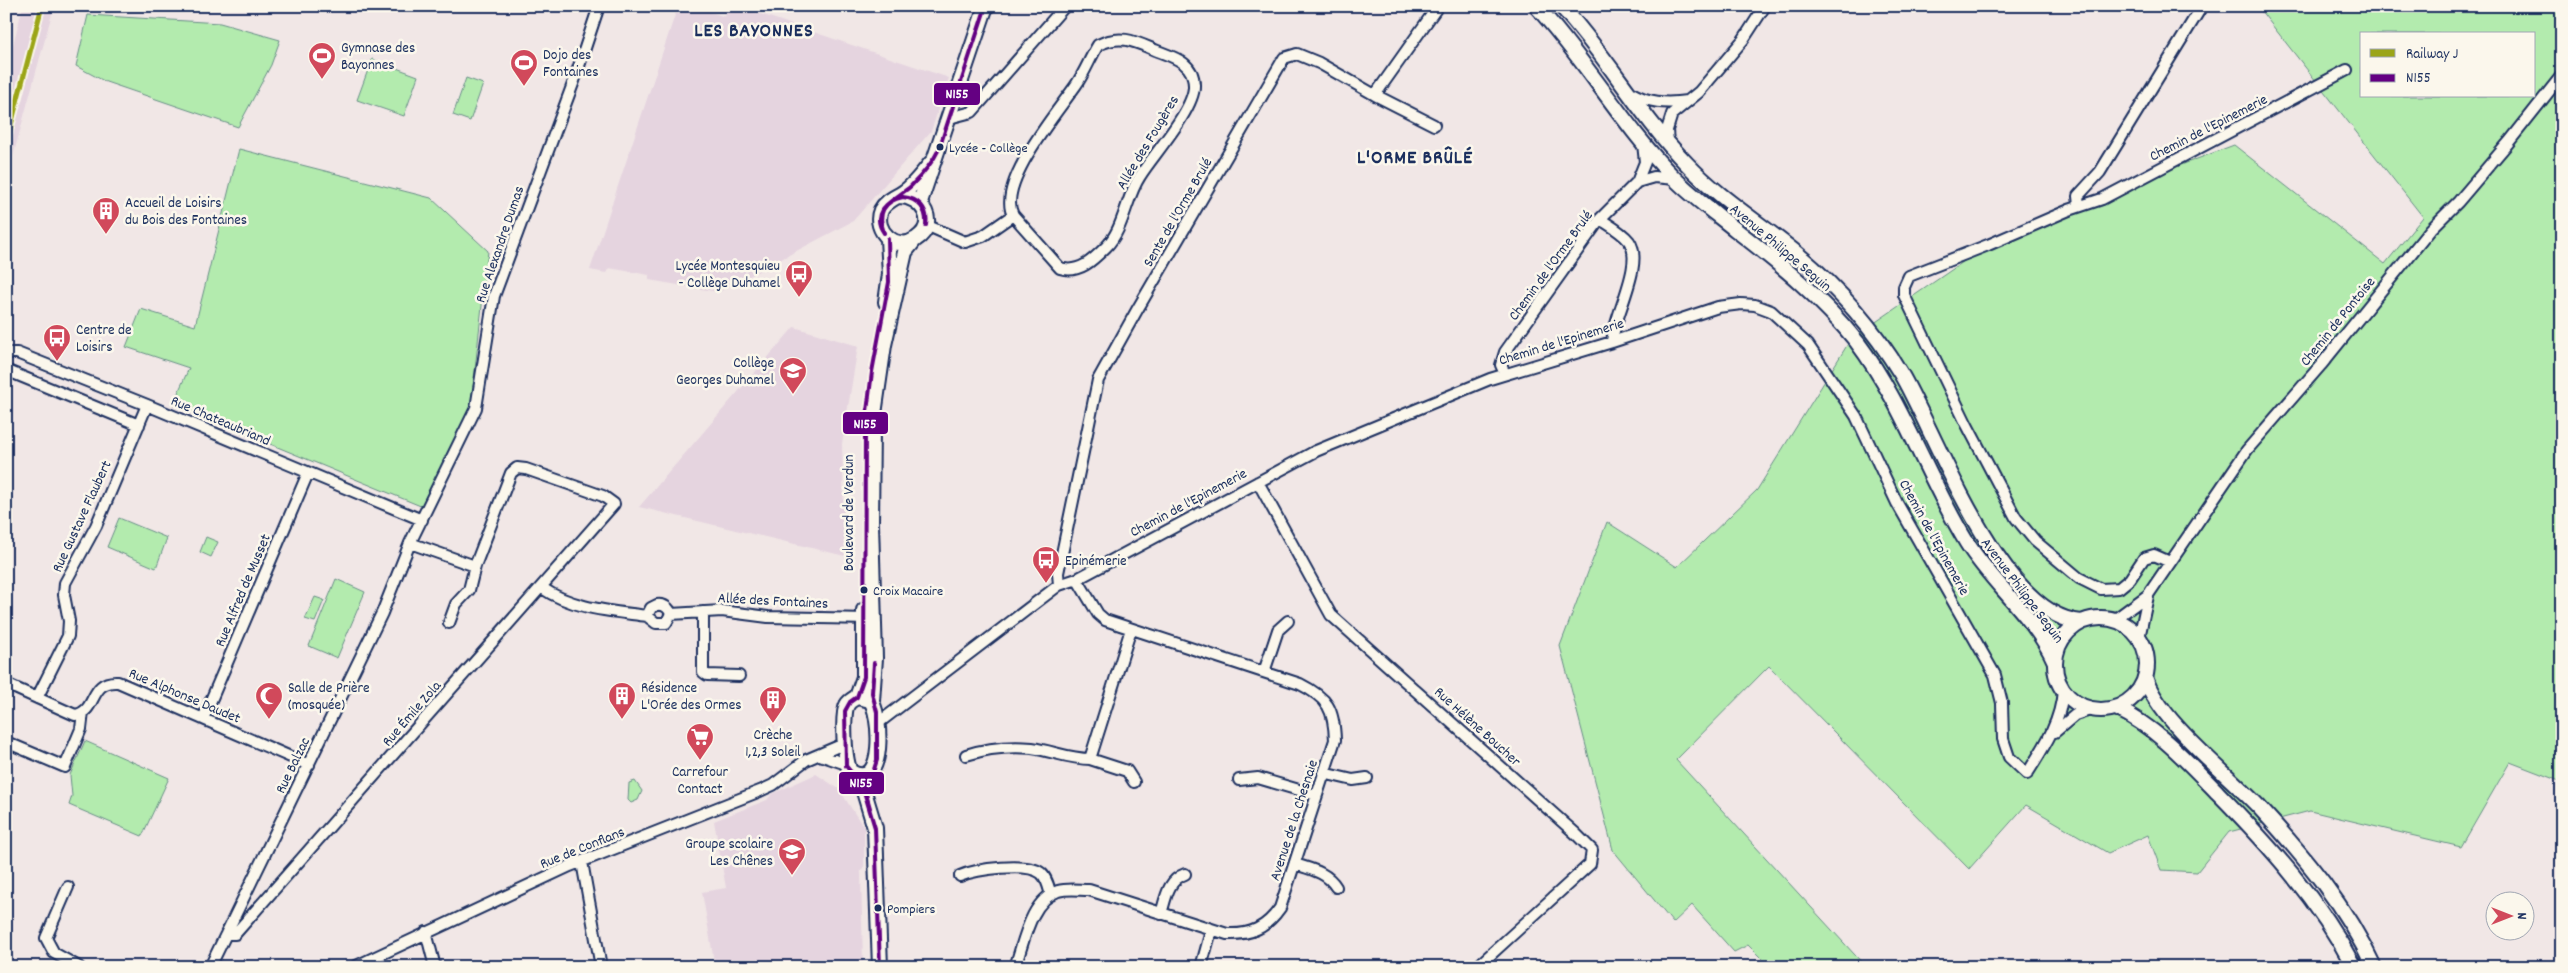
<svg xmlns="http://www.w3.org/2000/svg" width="2568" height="973" font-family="Dekko,sans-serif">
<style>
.built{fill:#e5d4df}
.green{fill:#b3ebae;stroke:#678d86;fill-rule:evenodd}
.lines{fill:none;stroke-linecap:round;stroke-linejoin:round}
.street-casing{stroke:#1b2f5e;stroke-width:14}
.secondary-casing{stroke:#1b2f5e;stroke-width:18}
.street{stroke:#fbf7ec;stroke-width:10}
.secondary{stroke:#fbf7ec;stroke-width:14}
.bus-1-casing{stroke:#fbf7ec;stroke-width:8}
.bus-1{stroke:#640082;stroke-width:4}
.rail-1-casing{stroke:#fbf7ec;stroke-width:9}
.rail-1{stroke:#9ba518;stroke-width:5}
.bus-dot{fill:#1b2f5e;stroke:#fbf7ec;stroke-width:2}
.labels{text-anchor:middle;stroke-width:5;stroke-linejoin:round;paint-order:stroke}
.bus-label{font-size:14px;fill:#1b2f5e;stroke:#fbf7ec;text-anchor:start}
.poi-label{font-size:15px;fill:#1b2f5e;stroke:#fbf7ec;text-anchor:start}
.street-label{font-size:15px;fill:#1b2f5e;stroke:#fbf7ec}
.district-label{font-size:20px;font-weight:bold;letter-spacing:1px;fill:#1b2f5e;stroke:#fbf7ec}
.line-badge{stroke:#fbf7ec;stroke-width:2}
.badge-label{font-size:14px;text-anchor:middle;font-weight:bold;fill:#fff}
</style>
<rect width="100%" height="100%" fill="#f1e7e6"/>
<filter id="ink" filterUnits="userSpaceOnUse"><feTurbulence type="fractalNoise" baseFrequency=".02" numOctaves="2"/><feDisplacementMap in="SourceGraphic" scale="10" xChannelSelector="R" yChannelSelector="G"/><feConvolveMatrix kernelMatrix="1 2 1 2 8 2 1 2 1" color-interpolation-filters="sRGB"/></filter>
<g filter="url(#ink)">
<!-- built -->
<path class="built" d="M23,6H54L6,182V72Z
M678,6H694L725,17L728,6H737L949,78L931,131L853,221L719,292L649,280V275L609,268L606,273L590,270Z
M794,327L858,346L842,444L845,556L639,507Z
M816,774L839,789L864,828V866L861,871L863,967H715L702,892L726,888L714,821L767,800L772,794Z"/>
<!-- green -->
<path class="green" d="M2257,6H2562V782L2510,762L2461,847L2310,811L2229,832L2197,872L2161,870L2148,835L2108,853L2026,805L1969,869L1769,666L1676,760L1866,967H1770L1748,945L1734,952L1692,905L1673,923L1613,850L1560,646L1607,522L1677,567L1757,490L1851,339L2011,229L2234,145L2385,264L2423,217ZM2362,34H2534V96H2362Z
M88,15L220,23L280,40L271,65L238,127L106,82L76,66Z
M372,59L418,76L404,116L357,100Z
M466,78L483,84L470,121L453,115Z
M239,149L431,198L488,251L471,406L423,507L173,404L189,368L126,347L141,309L195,326Z
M119,518L167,538L156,568L107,547Z
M206,537L218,542L211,557L200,552Z
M336,579L365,592L337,658L309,646Z
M315,597L324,600L315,622L305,619Z
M85,741L169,778L142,836L69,805L72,796L70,775Z
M635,781L642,791L638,800L631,803L628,800L629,783Z"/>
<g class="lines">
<defs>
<path id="street" d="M1630,92C1648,103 1666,104 1687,101
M1375,95L1434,125
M949,118L972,112L1065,6
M1668,143L1667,130L1672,114L1699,92L1743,40L1765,6
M1637,182L1654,177L1675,179
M2079,206L2078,196L2100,172L2202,6
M1600,219C1609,225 1622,232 1629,241C1645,263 1614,315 1612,342
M926,225L965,242L983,236L1013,215C996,184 1058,111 1076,85C1085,72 1090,58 1098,45C1120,34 1134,41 1155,50C1173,57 1194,62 1194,85C1195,109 1153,155 1140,176C1126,197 1124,229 1106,247C1093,260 1079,274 1060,268L1013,215
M6,353H17L147,405L422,520
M8,371L139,425
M1505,374L1501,365L1505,352L1600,219L1637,182L1645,162L1643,144
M1258,482L1331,615L1575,833L1592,850L1590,864L1477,967
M2170,562L2154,555L2144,558L2130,579L2119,588L2101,589L2079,578L2035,541L2016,518L1966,423L1904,295V287L1909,276L1988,245L2069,210L2102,199L2347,70
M1059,585L1058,573L1098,380L1137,310L1284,58L1297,54L1319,63L1375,95L1438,6
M542,588C573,609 611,611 647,616
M657,605C664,604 669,608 671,614L666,623H656L647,616L651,608Z
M703,612V672L707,675L739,676
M671,614L722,611L768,617L870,619
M2114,620L2148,595L2247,450L2321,365L2431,229L2458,202L2509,142L2562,75
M449,623L456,604L469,590L475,566
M2139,638L2148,596
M1264,672L1278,630L1288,621
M6,684L75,715C98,712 88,680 118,682L309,765
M37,698L68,636L69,621L64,595L65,583L96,526L147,405
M203,719L308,473
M877,724L1059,585L1077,579L1316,451L1490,379L1612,342L1718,307L1741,304L1755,305L1771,311L1808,345L1856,416L1897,503L1995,675L2002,703L2003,739L2009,757L2027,774C2044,747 2061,722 2063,690
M2055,732L2075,715L2093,709
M6,742L65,767L81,729L83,712
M820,755L846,764
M966,755C988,748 1009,746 1032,748C1052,751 1070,759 1090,759L1131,629
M1090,759L1127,771L1134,782
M1323,773L1353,780L1367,778
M1239,780L1258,778L1316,795
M582,862L601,967
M1295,864C1310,869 1327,872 1336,887
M960,876C976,869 1027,862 1041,873C1047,878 1049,888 1051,895
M68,887L46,938L54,953L79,967
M1161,914C1166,897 1168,880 1185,874
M426,932L435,967
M226,934H235L614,504L603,496L526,469L517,468L511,473L475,566L410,543
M210,967L382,613L410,543L476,408L494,296L574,81L599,6
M354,967L570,866L760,791L773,785L806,760L846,743
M1015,967C1024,942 1030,901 1058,891C1068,888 1079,890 1089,890L1227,934C1251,935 1266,928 1280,908L1335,740C1334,709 1328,698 1300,684L1105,620L1098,614L1077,579
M1201,967L1211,931"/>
<path id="secondary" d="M1536,6C1586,60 1623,126 1674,178C1693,197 1715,213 1736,230C1780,264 1822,298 1857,342C1903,403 1927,478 1967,543C1993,585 2035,616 2055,662
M1561,6C1607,56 1640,116 1687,164C1719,198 1760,223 1796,253C1837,287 1873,327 1901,374C1937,435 2001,618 2082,622
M898,196C923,195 939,224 916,239C897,253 872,231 881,210C887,199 899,197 908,189C917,181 924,172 931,163
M920,202L986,6
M886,302L890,274L888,239
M2055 664a46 46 0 1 1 92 0a46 46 0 1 1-92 0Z
M2145,677C2158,720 2227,773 2259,807C2304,856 2346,906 2374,967
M857,697L864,677V610
M857,697L870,700C881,710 887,793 851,772C844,766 842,713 847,705C849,701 853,699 857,697Z
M872,701L875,658L871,524L872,428L884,345L905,252L913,242
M2116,708C2157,728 2186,760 2218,793C2270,846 2319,900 2354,967
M859,775L875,828L880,967"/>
</defs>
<!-- street casing -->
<use href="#street" class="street-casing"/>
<!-- secondary casing -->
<use href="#secondary" class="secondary-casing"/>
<!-- street -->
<use href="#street" class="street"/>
<!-- secondary -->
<use href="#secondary" class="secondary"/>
<defs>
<path id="bus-1" d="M903,197C919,199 927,210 926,225
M903,197C918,198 929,209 926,225
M884,233C867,209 897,199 911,186C922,175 932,164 939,149L986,6
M884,233C877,214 883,201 903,197
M870,808L866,794L877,760V712L872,693L874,663
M880,967L875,828L859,775L851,772L846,766L845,711L850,702L857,697L864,677L865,427L872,372L889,282L888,239"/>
</defs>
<!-- bus-1 casing -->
<use href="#bus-1" class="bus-1-casing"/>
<!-- bus-1 -->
<use href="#bus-1" class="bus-1"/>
<defs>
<path id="rail-1" d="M6,144L42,6"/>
</defs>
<!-- rail-1 casing -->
<use href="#rail-1" class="rail-1-casing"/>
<!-- rail-1 -->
<use href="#rail-1" class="rail-1"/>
</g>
</g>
<!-- icons -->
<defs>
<symbol id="stadium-pin" viewBox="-11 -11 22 30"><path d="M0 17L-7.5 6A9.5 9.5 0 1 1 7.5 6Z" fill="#d1495b" stroke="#fbf7ec"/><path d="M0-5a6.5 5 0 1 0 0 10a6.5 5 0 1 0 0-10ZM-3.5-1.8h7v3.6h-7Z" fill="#fff"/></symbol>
<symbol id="building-pin" viewBox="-11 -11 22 30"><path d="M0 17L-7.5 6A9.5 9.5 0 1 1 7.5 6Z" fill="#d1495b" stroke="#fbf7ec"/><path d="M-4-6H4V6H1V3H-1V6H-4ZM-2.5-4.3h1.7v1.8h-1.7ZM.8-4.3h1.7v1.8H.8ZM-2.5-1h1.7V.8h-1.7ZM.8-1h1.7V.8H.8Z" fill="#fff"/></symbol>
<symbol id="bus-pin" viewBox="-11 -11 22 30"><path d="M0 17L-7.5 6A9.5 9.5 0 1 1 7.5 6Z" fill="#d1495b" stroke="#fbf7ec"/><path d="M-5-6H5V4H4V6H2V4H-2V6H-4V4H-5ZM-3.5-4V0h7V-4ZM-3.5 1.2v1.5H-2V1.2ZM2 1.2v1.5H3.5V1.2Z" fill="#fff"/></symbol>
<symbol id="school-pin" viewBox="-11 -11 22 30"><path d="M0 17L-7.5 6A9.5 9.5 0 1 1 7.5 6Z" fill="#d1495b" stroke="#fbf7ec"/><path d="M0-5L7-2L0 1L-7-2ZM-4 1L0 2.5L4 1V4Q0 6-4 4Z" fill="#fff"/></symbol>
<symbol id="mosque-pin" viewBox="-11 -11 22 30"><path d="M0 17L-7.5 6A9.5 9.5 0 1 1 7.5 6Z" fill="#d1495b" stroke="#fbf7ec"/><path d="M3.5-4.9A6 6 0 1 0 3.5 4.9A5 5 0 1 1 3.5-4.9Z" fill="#fff"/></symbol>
<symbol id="supermarket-pin" viewBox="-11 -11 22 30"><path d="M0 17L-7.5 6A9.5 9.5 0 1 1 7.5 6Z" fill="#d1495b" stroke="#fbf7ec"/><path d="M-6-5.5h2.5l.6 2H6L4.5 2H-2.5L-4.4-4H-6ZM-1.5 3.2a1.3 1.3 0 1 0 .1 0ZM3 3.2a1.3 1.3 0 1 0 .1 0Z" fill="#fff"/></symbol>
</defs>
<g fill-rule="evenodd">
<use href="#stadium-pin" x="306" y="40" width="32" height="43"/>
<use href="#stadium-pin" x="508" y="47" width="32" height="43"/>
<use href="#building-pin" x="90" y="195" width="32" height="43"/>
<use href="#bus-pin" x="783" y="258" width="32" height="43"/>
<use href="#bus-pin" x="41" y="322" width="32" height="43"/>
<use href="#school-pin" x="777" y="355" width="32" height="43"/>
<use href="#bus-pin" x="1030" y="544" width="32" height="43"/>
<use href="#mosque-pin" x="253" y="680" width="32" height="43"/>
<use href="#building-pin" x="606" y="680" width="32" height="43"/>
<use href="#building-pin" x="757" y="684" width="32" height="43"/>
<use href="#supermarket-pin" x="684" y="721" width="32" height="43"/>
<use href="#school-pin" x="776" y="836" width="32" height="43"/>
</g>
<!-- markers -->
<g class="bus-dot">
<circle cx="940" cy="147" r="4.5"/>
<circle cx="864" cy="590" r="4.5"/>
<circle cx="878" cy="908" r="4.5"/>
</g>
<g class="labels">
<!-- bus labels -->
<g class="bus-label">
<text x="949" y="152">Lycée - Collège</text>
<text x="873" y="595">Croix Macaire</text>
<text x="887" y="913">Pompiers</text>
</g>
<!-- poi labels -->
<g class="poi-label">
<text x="341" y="52">Gymnase des<tspan x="341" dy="17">Bayonnes</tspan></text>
<text x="543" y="59">Dojo des<tspan x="543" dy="17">Fontaines</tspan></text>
<text x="125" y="207">Accueil de Loisirs<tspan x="125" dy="17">du Bois des Fontaines</tspan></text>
<text x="780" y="270" text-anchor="end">Lycée Montesquieu<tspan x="780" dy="17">- Collège Duhamel</tspan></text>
<text x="76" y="334">Centre de<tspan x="76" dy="17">Loisirs</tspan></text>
<text x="774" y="367" text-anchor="end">Collège<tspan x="774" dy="17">Georges Duhamel</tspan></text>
<text x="1065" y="565">Epinémerie</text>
<text x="288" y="692">Salle de Prière<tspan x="288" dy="17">(mosquée)</tspan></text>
<text x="641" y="692">Résidence<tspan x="641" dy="17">L'Orée des Ormes</tspan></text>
<text x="773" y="739" text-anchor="middle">Crèche<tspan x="773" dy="17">1,2,3 Soleil</tspan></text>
<text x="700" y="776" text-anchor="middle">Carrefour<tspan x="700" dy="17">Contact</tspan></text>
<text x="773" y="848" text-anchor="end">Groupe scolaire<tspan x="773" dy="17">Les Chênes</tspan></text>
</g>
<!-- street labels -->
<g class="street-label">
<text transform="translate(2208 127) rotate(-27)" y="5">Chemin de l'Epinemerie</text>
<text transform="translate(1147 142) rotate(-59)" y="5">Allée des Fougères</text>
<text transform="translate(1177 212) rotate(-60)" y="5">Sente de l'Orme Brulé</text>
<text transform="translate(499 244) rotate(-71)" y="5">Rue Alexandre Dumas</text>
<text transform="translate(1781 247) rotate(40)" y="5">Avenue Philippe Seguin</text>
<text transform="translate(1550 265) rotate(-54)" y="5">Chemin de l'Orme Brulé</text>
<text transform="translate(2337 321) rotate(-51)" y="5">Chemin de Pontoise</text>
<text transform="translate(1561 341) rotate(-17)" y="5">Chemin de l'Epinemerie</text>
<text transform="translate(221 420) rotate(23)" y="5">Rue Chateaubriand</text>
<text transform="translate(1188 502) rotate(-28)" y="5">Chemin de l'Epinemerie</text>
<text transform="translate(848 513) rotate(-90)" y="5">Boulevard de Verdun</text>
<text transform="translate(81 516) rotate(-65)" y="5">Rue Gustave Flaubert</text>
<text transform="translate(1935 537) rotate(61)" y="5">Chemin de l'Epinemerie</text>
<text transform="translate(242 590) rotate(-67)" y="5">Rue Alfred de Musset</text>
<text transform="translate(2023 590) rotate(53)" y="5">Avenue Philippe Seguin</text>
<text transform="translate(773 600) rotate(3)" y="5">Allée des Fontaines</text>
<text transform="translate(185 695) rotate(23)" y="5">Rue Alphonse Daudet</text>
<text transform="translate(411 713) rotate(-49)" y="5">Rue Émile Zola</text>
<text transform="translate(1478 726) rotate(42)" y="5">Rue Hélène Boucher</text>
<text transform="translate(292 765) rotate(-64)" y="5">Rue Balzac</text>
<text transform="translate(1293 820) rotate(-72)" y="5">Avenue de la Chesnaie</text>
<text transform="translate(582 847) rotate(-22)" y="5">Rue de Conflans</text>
</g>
<!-- district labels -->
<g class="district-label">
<text x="754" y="36">LES BAYONNES</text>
<text x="1415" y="163">L'ORME BRÛLÉ</text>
</g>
</g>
<g class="line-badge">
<rect x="933" y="82" width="48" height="24" rx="5" fill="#640082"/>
<rect x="842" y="411" width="47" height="24" rx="5" fill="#640082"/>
<rect x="838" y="771" width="47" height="24" rx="5" fill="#640082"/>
</g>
<g class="badge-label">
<text x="957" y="98">N155</text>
<text x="865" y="428">N155</text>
<text x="861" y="787">N155</text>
</g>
<!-- margin -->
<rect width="2568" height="973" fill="none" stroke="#fbf7ec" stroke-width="25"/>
<rect x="12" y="12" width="2543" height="948" fill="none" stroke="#1b2f5e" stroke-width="2" filter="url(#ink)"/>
<!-- legend -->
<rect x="2360" y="32" width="175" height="65" fill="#fbf7ec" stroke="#a1a7b3"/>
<rect x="2370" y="49" width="25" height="8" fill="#9ba518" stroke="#a1a7b3"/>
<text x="2406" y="58" font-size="15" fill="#1b2f5e">Railway J</text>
<rect x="2370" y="74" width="25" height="8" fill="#640082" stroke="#a1a7b3"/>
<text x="2406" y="82" font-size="15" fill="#1b2f5e">N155</text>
<!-- north arrow -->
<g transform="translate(2510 916) rotate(90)"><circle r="24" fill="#fbf7ec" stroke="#a1a7b3"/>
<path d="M0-4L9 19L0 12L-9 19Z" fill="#d1495b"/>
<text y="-8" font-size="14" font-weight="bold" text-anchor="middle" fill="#1b2f5e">N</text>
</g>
</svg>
